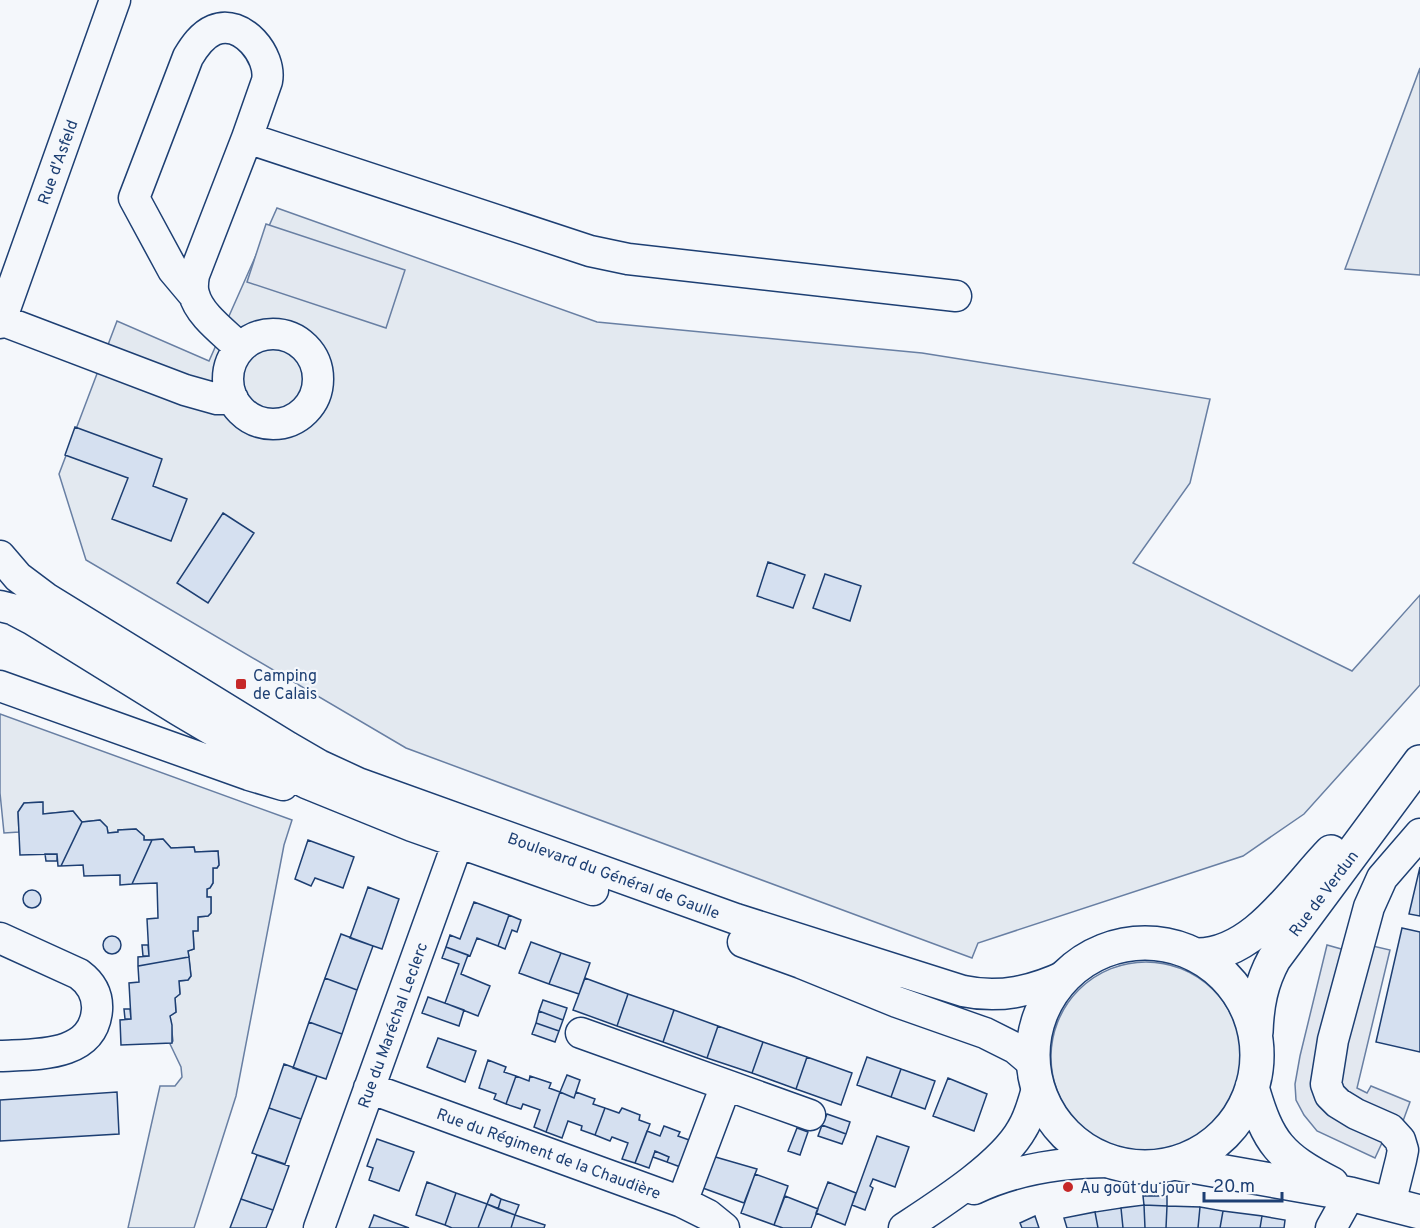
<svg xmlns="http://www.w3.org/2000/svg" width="1420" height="1228" font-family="Overpass,sans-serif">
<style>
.green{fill:#e3e9f0;stroke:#687fa3;stroke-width:1.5}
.parking{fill:#e3e8f0;stroke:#687fa3;stroke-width:1.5}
.building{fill:#d5e0f0;stroke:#1d3f73;stroke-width:1.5}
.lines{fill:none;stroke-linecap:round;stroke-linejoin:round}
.minor-casing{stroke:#1d3f73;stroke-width:33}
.major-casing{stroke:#1d3f73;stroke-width:36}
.minor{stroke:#f4f7fb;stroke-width:30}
.major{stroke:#f4f7fb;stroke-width:33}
.poi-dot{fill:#c62828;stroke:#f4f7fb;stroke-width:2}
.labels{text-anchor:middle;stroke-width:4.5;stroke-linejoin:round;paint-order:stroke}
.street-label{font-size:16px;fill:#1d3f73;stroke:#f4f7fb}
.poi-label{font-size:16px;fill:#1d3f73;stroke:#f4f7fb;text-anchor:start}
</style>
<rect width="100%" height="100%" fill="#f4f7fb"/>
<!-- green -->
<path class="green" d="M1420,68V275L1345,269Z
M277,208L597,322L922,353L1210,399L1190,483L1133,563L1352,671L1420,595V685L1304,814L1243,856L978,943L972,958L406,748L86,560L59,474L117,321L209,361Z
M0,714L292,820L284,845L236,1096L194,1228H128L160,1086H175L182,1077L181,1067L170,1044L173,1041L170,1016L176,1012L175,998L180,994L179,981L188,980L191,976L188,951L194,949L193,931L198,930V917L208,916L211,913V897H207V889L210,888L213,883V868H217L219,865L218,851L195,852L194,847L171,848L163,839L144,840V836L136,829L118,830V832L108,833L107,827L100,820L82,822L73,811L43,814L42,802L24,803L18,812L19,832L4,833L0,793Z
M1051 1057a95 95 0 1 1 190 0a95 95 0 1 1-190 0Z"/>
<!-- parking -->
<path class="parking" d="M266,224L405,270L386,328L247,282Z
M1347,940L1390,950L1357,1088L1367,1093L1371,1086L1410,1102L1403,1121L1394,1117L1375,1158L1317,1131L1304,1115L1296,1100L1295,1084L1300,1056L1327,945L1345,950Z"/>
<!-- building -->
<path class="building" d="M75,427L162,459L153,486L187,499L171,541L112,519L128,478L65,455Z
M223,513L254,533L208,603L177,583Z
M768,562L805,575L793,608L757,596Z
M825,574L861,586L850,621L813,608Z
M43,802V814L73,811L82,822L61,866H58L57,854L20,855L18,812L24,803Z
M100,820L107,827L108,833L118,832V830L136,829L144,836V840H152L132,884L120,885V875L84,876L83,865L61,866L82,822Z
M163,839L171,848L194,847L195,852L218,851L219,865L217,868H213V883L210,888L207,889V897H211V913L208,916L198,917V931H193L194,949L188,951L189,957L138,966V957L149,956L147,919L158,918L157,883L132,884L152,840Z
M308,840L354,857L343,888L315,878L311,886L295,879Z
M45,854H57V861H46Z
M1420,867V916L1409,914Z
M368,887L399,899L382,949L350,938Z
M23 899a9 9 0 1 1 18 0a9 9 0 1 1-18 0Z
M474,902L509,915L498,946L477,938L470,956L446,947L450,935L460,939Z
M509,915L521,920L517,932L512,930L505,949L498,946Z
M1402,928L1420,932V1052L1376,1042Z
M341,934L373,946L357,990L325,978Z
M103 945a9 9 0 1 1 18 0a9 9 0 1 1-18 0Z
M531,942L561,953L549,984L519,973Z
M142,945H148L149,956H143Z
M446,947L468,955L461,974L490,986L478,1016L445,1003L459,964L442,958Z
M561,953L590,963L579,994L549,984Z
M189,957L191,976L188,980L179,981L180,994L175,998L176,1012L170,1016L172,1025V1043L121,1045L120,1020L131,1019L129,983L139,982L138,966Z
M325,978L357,990L342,1034L309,1022Z
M585,978L628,994L617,1026L573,1010Z
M628,994L674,1010L663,1042L617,1026Z
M428,997L464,1010L459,1026L422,1013Z
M543,1000L567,1008L563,1020L539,1011Z
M124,1009H130L131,1019H125Z
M674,1010L718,1026L707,1058L663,1042Z
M539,1011L563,1020L559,1031L536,1023Z
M309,1022L342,1034L326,1079L293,1068Z
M536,1023L559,1031L555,1042L532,1034Z
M718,1026L763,1042L752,1073L707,1058Z
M438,1038L476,1051L465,1082L427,1067Z
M763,1042L807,1057L796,1089L752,1073Z
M807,1057L852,1073L841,1105L796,1089Z
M867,1057L901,1069L891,1097L857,1085Z
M488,1060L506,1067L504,1072L516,1076L506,1104L494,1099L496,1094L479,1088Z
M284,1064L317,1076L301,1119L269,1108Z
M901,1069L935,1081L925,1109L891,1097Z
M567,1075L580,1080L574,1098L560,1092Z
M516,1076L529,1081L530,1076L551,1083L549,1088L560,1092L546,1132L534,1127L540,1110L523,1104L521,1109L506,1104Z
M948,1078L987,1094L974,1131L933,1116Z
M117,1092L119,1134L0,1141V1100Z
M560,1092L574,1098L576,1092L595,1099L593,1104L605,1108L595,1135L581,1130L582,1126L568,1121L562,1138L546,1132Z
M269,1108L301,1119L285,1164L252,1153Z
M605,1108L619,1113L622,1108L640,1115L639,1120L650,1124L635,1163L622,1159L628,1143L612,1137L610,1141L595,1135Z
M827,1114L850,1122L846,1134L822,1125Z
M822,1125L846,1134L842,1144L818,1136Z
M664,1126L680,1132L678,1136L692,1141L683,1168L667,1162L669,1157L655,1151L649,1168L635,1163L647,1131L660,1136Z
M797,1128L808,1132L800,1155L788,1151Z
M877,1136L909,1147L895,1187L873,1179L870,1186L873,1188L865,1210L852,1205Z
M377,1139L414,1152L399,1191L369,1180L373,1168L367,1166Z
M655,1151L669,1157L667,1162L653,1157Z
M257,1155L289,1166L273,1210L241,1199Z
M712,1156L757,1169L744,1203L700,1187Z
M755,1174L788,1186L774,1225L741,1213Z
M427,1182L456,1193L445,1225L416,1215Z
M828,1182L856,1193L845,1225L816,1213Z
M456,1193L487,1204L478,1228H452L445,1225Z
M491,1194L501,1199L498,1209L487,1204Z
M785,1196L818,1209L811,1228H783L774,1225Z
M1143,1196H1167V1206L1144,1205Z
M241,1199L273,1210L266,1228H230Z
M501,1199L519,1205L515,1215L498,1209Z
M487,1204L515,1215L511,1228H478Z
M1144,1205L1145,1228H1123L1121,1208Z
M1144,1205L1167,1206L1166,1228H1145Z
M1167,1206L1200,1207L1198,1228H1166Z
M1200,1207L1223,1211L1220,1228H1198Z
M1121,1208L1123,1228H1098L1095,1212Z
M1223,1211L1262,1216L1260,1228H1220Z
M1095,1212L1098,1228H1067L1064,1218Z
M374,1215L409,1228H369Z
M515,1215L545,1225L544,1228H511Z
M1035,1216L1039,1228H1022L1020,1223Z
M1262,1216L1285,1220L1284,1228H1260Z"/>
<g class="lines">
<defs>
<path id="minor" d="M194,295L173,270L134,198L188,57C194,47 202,35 214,30C242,18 272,56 267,81L247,138
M1,320L185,390L217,399H233
M0,323L115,0
M228 379a45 45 0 1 1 90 0a45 45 0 1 1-90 0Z
M240,348C225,333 199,315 194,294C192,288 193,281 194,275L247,138L590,251L628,259L956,296
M0,556L18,577L46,598L288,747L319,765L358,783L736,919L963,991C1000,999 1033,991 1067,975
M0,606L12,609L33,620L180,711L268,763L306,783L412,826L593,890
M0,686L249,775L283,785
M0,938L79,974C91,983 98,995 97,1010C93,1058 35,1054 0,1056
M743,942L801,963L897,1002L985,1033L1015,1048L1034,1064
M581,1033L810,1115
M369,1088L682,1202L708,1215L724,1228
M974,1189C1018,1168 1064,1162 1112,1162
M682,1202L726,1085
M1390,1204L1401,1160L1403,1150L1400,1140L1390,1129L1356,1114L1338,1103L1330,1095L1326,1084L1333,1040L1369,907L1382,878L1420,834
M319,1228L464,825
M904,1228C939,1205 1002,1165 1022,1129C1030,1116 1034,1100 1038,1085
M1331,1228L1350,1194"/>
<path id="major" d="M1033 1055a112 112 0 1 1 224 0a112 112 0 1 1-224 0Z
M1195,955C1253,957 1295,889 1331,852
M1256,1032C1257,1005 1261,983 1274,959L1420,762
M1252,1087C1268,1143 1280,1157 1332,1184
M1174,1163L1350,1194L1420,1212"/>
</defs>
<!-- minor casing -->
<use href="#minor" class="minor-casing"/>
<!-- major casing -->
<use href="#major" class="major-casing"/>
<!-- minor -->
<use href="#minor" class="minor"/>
<!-- major -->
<use href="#major" class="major"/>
</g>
<!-- markers -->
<g class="poi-dot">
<rect x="235" y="678" width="12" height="12" rx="3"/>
<circle cx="1068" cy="1187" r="6"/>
</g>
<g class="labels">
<!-- street labels -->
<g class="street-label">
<text transform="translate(57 162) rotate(-70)" y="6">Rue d'Asfeld</text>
<text transform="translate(614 875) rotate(20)" y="6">Boulevard du Général de Gaulle</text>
<text transform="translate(1323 893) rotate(-53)" y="6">Rue de Verdun</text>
<text transform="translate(392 1025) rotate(-70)" y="6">Rue du Maréchal Leclerc</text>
<text transform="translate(549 1153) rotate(20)" y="6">Rue du Régiment de la Chaudière</text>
</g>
<!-- poi labels -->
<g class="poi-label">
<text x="253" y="681">Camping<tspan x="253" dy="18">de Calais</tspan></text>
<text x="1080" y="1193">Au goût du jour</text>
</g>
</g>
<!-- scale -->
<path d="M1204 1192v9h78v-9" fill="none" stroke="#1d3f73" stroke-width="3"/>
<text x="1213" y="1192" font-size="18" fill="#1d3f73" stroke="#f4f7fb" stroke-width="4.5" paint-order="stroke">20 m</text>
</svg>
